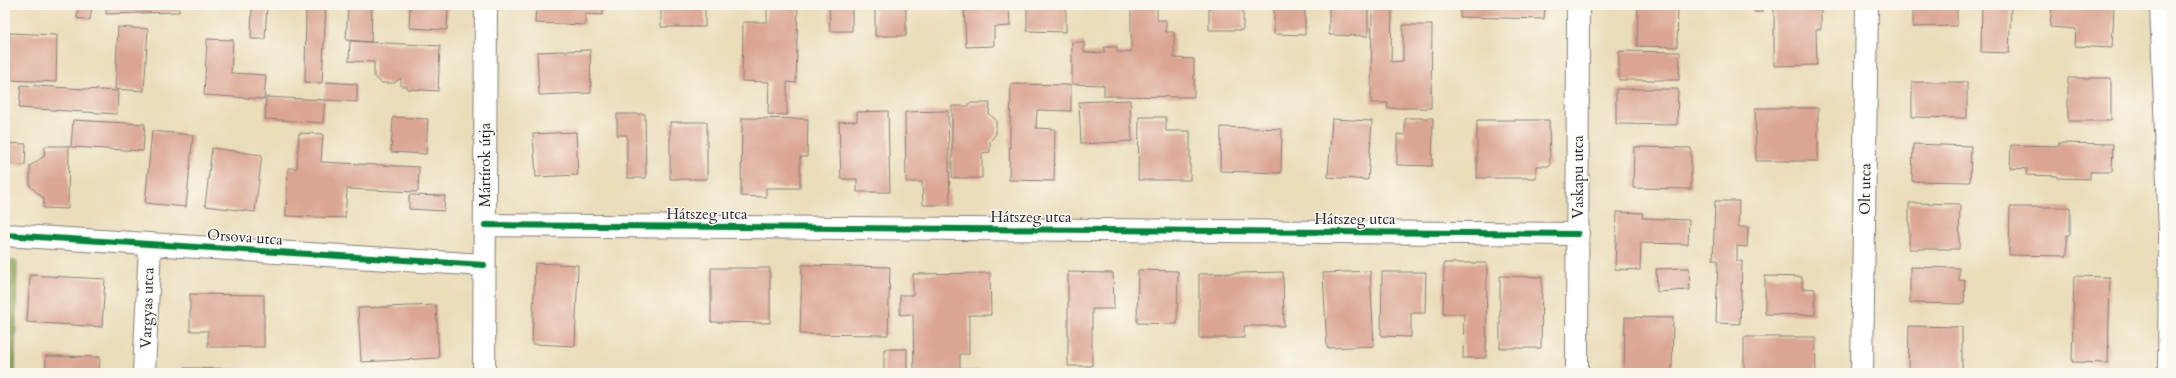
<svg xmlns="http://www.w3.org/2000/svg" width="2176" height="378" font-family="Cardo,serif">
<style>
.forest{fill:#8ca658;stroke:#57644a}
.building{fill:#dba593}
.lines{fill:none;stroke-linecap:round;stroke-linejoin:round}
.minor-casing{stroke:#86807a;stroke-width:24}
.tertiary-casing{stroke:#86807a;stroke-width:24}
.minor{stroke:#fff;stroke-width:22}
.tertiary{stroke:#fff;stroke-width:22}
.cycleway-casing{stroke:#fbf7ec;stroke-width:8}
.cycleway{stroke:#00873e;stroke-width:6}
.labels{text-anchor:middle;stroke-width:3;stroke-linejoin:round;paint-order:stroke}
.street-label{font-size:15px;fill:#22223b;stroke:#fbf7ec}
</style>
<rect width="100%" height="100%" fill="#fbf7ec"/>
<filter id="ink" filterUnits="userSpaceOnUse"><feTurbulence type="fractalNoise" baseFrequency=".025" numOctaves="2"/><feDisplacementMap in="SourceGraphic" scale="8" xChannelSelector="R" yChannelSelector="G"/><feConvolveMatrix kernelMatrix="1 2 1 2 8 2 1 2 1" color-interpolation-filters="sRGB"/></filter>
<filter id="wash" filterUnits="userSpaceOnUse"><feTurbulence type="fractalNoise" baseFrequency=".012" numOctaves="4" result="noise"/><feDisplacementMap in="SourceGraphic" scale="16" xChannelSelector="R" yChannelSelector="G"/><feGaussianBlur stdDeviation="0.9" result="paint"/><feColorMatrix in="noise" values="0 0 0 0 0 0 0 0 0 0 0 0 0 0 0 0 0 1.4 0 .05"/><feComposite in="paint" operator="in"/></filter>
<g filter="url(#wash)">
<rect width="100%" height="100%" fill="#eaddba"/>
<!-- forest -->
<path class="forest" d="M5,260L17,261L15,373H5Z"/>
<g id="blocks">
<!-- building -->
<path class="building" d="M78,5H92L90,20L77,18Z
M106,5H179V12L106,14Z
M252,5H267L265,39H251Z
M306,5H326L322,83L305,82Z
M348,5H372L371,42L346,40Z
M410,5H448L447,30L409,28Z
M536,5H603V15L585,14V25L535,23Z
M661,5H705V27H661Z
M767,5H798L796,83L787,82V115L768,114L769,82L742,81L743,22H767Z
M829,5H852V31H830Z
M875,5H906V36H875Z
M964,5H1009L1010,26L994,27V46L966,47Z
M1027,5H1066V32L1027,31Z
M1131,5H1157V20H1166V32H1174V58L1194,59V97L1104,96V85L1072,84V42H1084V52L1104,53V47H1117V52H1131Z
M1209,5H1243V30H1209Z
M1274,5H1305V35L1274,34Z
M1329,5H1368V36L1329,35Z
M1372,5H1392L1391,62L1403,61V25H1432L1431,108H1387L1388,103H1371Z
M1460,5H1545L1544,19L1460,17Z
M1638,5H1678L1677,47L1637,46Z
M1754,5H1762V12H1754Z
M1774,5H1821V29H1816L1817,65L1774,66Z
M1913,5H1957V26L1913,27Z
M1982,5H2011L2009,53L1981,52Z
M2052,5H2114L2112,48L2075,46L2076,29L2050,27Z
M118,27L148,29L144,91L115,89Z
M9,33L57,35L56,82L8,80Z
M207,39L233,40L231,73L266,75L264,99L204,95Z
M350,41L440,46L438,91L407,89V86H401V78L394,83H382L374,77V62L349,61Z
M590,50L591,93L539,95L537,52Z
M1619,51L1680,52L1679,80H1619Z
M2068,78H2111V121H2068Z
M326,82L357,84V102L325,100Z
M1912,82H1967V118L1912,117Z
M1011,84L1071,85V111L1037,110L1036,128L1055,129L1054,181L1009,180Z
M21,85L118,91L117,114L19,108Z
M1616,89H1678L1677,125L1616,124Z
M266,97L325,100L323,123L265,119Z
M1130,100L1132,141L1081,144L1079,102Z
M969,103H990L989,114L996,120V134L990,141V152L982,153V178H952V106H969Z
M1755,108H1818V161H1756Z
M888,111L890,192H857V179H841L839,122L857,121V112Z
M948,111L950,205H923L922,182H906L905,112Z
M617,114H645L646,178H627V135H617Z
M393,117L428,119L426,154L391,152Z
M1139,117H1166V131H1190V180H1138Z
M742,118L808,119L807,157H800V188H766V197L741,196Z
M1405,118H1433L1432,166L1397,165V134L1405,135Z
M1332,119L1372,121L1368,180L1328,177Z
M73,120L145,124L143,151L71,147Z
M1477,120H1549L1550,166H1536V178H1477Z
M670,122H707V179H670Z
M1221,127L1282,129L1281,173L1220,171Z
M152,131L193,135L186,207L145,203Z
M576,132L578,175L536,177L533,134Z
M299,133L323,134L321,162L419,167L418,192L347,189L345,218L286,216L288,168H297Z
M5,143L26,144L25,165L5,164Z
M2059,143L2113,144L2112,172H2090V179L2058,178V176L2026,175L2027,169L2010,168L2011,145L2059,146Z
M1913,144L1971,146L1970,182L1912,181Z
M45,146H69L68,209L43,208L44,199L30,186V166L44,156Z
M1634,147L1691,148V189L1633,188Z
M212,148L262,155L255,212L205,206Z
M409,195L445,196L444,211L409,209Z
M1715,201H1739L1738,227H1748L1747,247L1737,246V261H1742L1740,324L1716,323L1718,260H1713Z
M1909,203L1960,204L1959,249H1909Z
M2010,207H2070V235H2067V256L2009,255Z
M1617,212L1643,213L1642,218L1689,220L1688,244L1641,243L1640,270L1615,269Z
M535,263L578,265L575,346L532,344Z
M1444,263H1487L1486,358H1463L1464,314H1443Z
M802,265L890,267L888,335L800,334Z
M1910,267L1959,268V280H1965L1964,304L1910,303Z
M711,268H770V323L711,322Z
M1689,268L1690,290L1657,292L1656,269Z
M1138,270L1178,271L1177,324L1137,323Z
M1370,271L1374,346L1327,348L1323,273Z
M1068,272L1113,273L1114,309H1092V366H1068Z
M1283,272L1284,326H1244V338H1199V274Z
M1382,272H1426L1425,313H1411V337L1381,336Z
M990,273L991,315H969V354H960V370H980V373H914L913,314L900,315V295H913V274Z
M30,275L105,279L102,327L27,322Z
M1500,276L1542,277L1541,348H1500Z
M1765,276L1802,277V288L1815,289V315L1765,314Z
M2074,276L2110,277L2108,363L2072,362Z
M190,294L264,295V347H208V331H190Z
M436,305L439,358L361,362L358,308Z
M1625,317L1673,318L1672,373H1624Z
M1909,326L1962,327V373H1908Z
M1744,337H1815L1816,373H1744Z
M884,349H907V373H884Z
M46,356L100,357L99,373H46Z
M184,368L241,369V373H184Z"/>
</g>
</g>
<g filter="url(#ink)">
<use href="#blocks" fill-opacity="0" stroke="#86807a" stroke-width="1"/>
<g class="lines">
<defs>
<path id="minor" d="M485,225L1578,234
M5,235L484,265
M144,373L150,244
M484,373L486,5
M1577,373L1578,5
M1862,373L1867,5"/>
<path id="tertiary" d="M2161,5L2170,233L2169,373"/>
</defs>
<!-- minor casing -->
<use href="#minor" class="minor-casing"/>
<!-- tertiary casing -->
<use href="#tertiary" class="tertiary-casing"/>
<!-- minor -->
<use href="#minor" class="minor"/>
<!-- tertiary -->
<use href="#tertiary" class="tertiary"/>
<defs>
<path id="cycleway" d="M485,225L1578,234
M5,235L484,265"/>
</defs>
<!-- cycleway casing -->
<use href="#cycleway" class="cycleway-casing"/>
<!-- cycleway -->
<use href="#cycleway" class="cycleway"/>
</g>
</g>
<g class="labels">
<!-- street labels -->
<g class="street-label">
<text transform="translate(485 165) rotate(-90)" y="5">Mártírok útja</text>
<text transform="translate(1578 177) rotate(-90)" y="5">Vaskapu utca</text>
<text transform="translate(1865 189) rotate(-89)" y="5">Olt utca</text>
<text x="707" y="219">Hátszeg utca</text>
<text x="1031" y="222">Hátszeg utca</text>
<text x="1355" y="224">Hátszeg utca</text>
<text transform="translate(245 237) rotate(4)" y="5">Orsova utca</text>
<text transform="translate(147 308) rotate(-88)" y="5">Vargyas utca</text>
</g>
</g>
<!-- margin -->
<rect width="2176" height="378" fill="none" stroke="#fbf7ec" stroke-width="20"/>
</svg>
